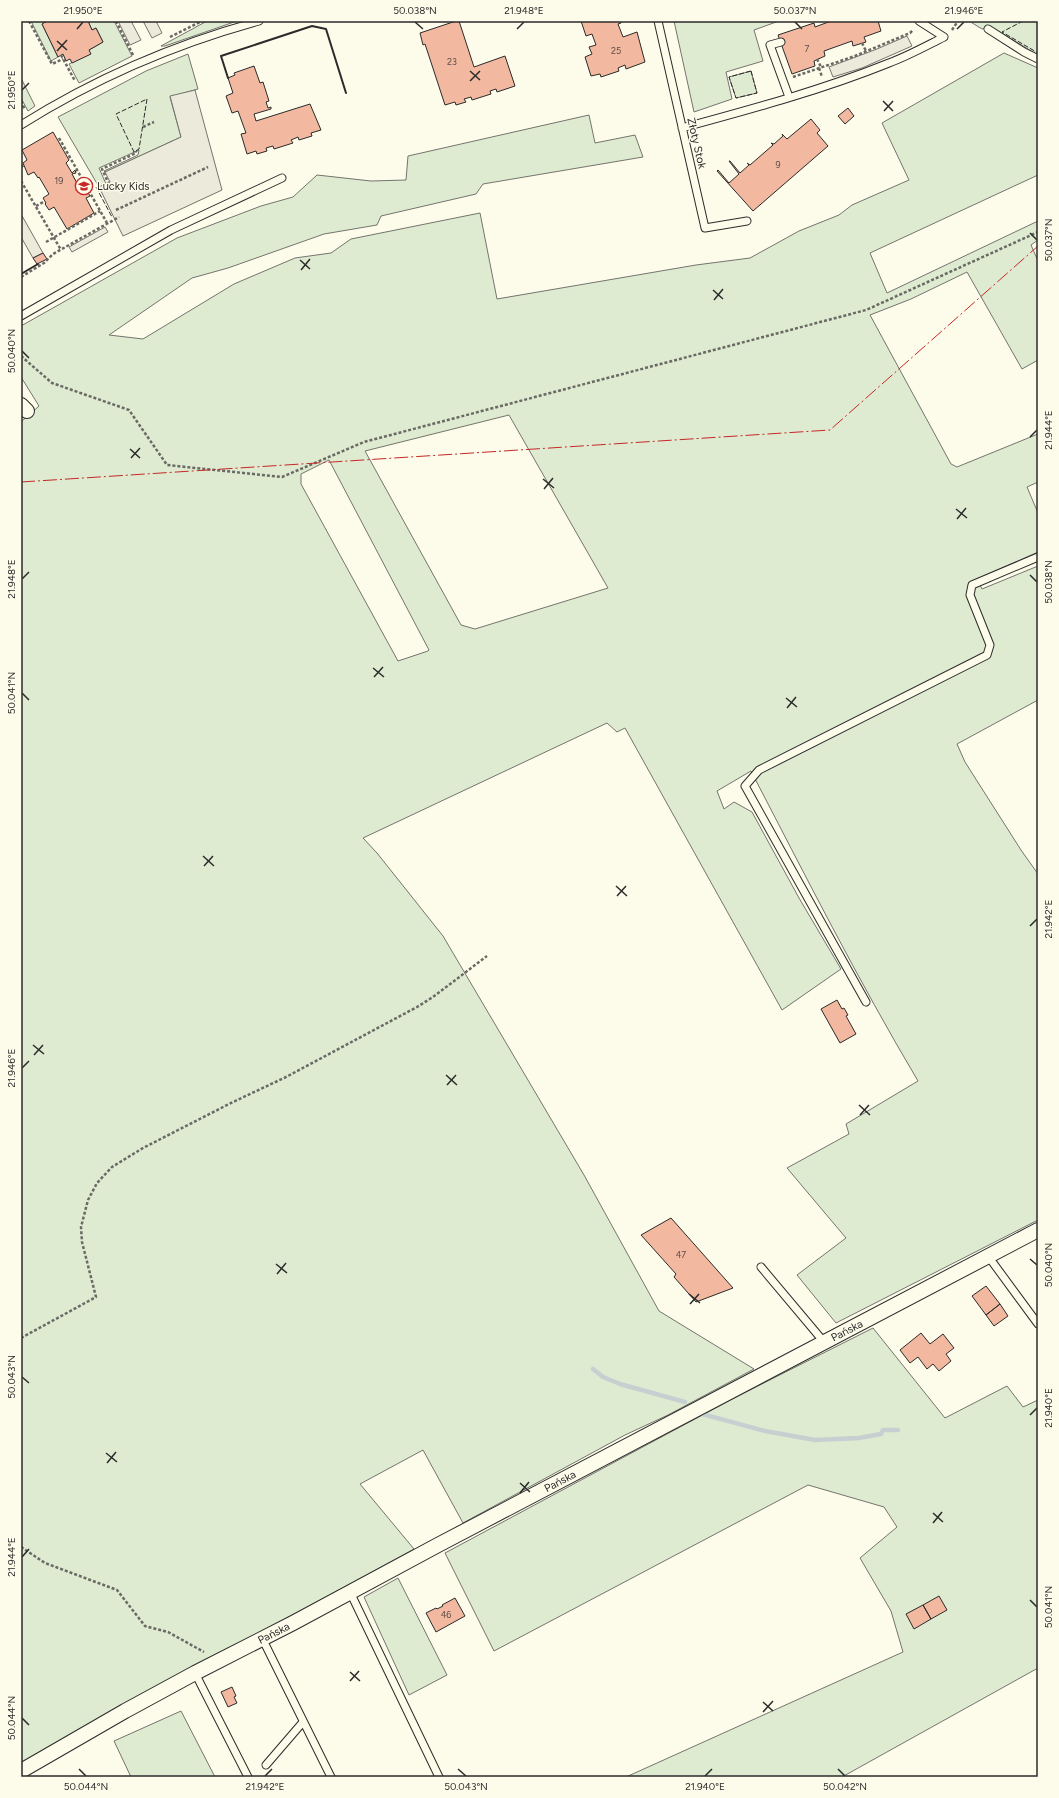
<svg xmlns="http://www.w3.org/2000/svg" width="1059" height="1798" font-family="Figtree,sans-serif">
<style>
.green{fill:#deebd1;stroke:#74746e;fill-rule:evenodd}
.parking{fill:#eceadb;stroke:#74746e}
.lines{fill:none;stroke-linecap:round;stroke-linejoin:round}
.stream{stroke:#c7d0d0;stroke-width:4.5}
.building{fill:#f2b8a0;stroke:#2b2b2b}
.service-casing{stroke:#2b2b2b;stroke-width:9}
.minor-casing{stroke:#2b2b2b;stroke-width:16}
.path{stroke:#6a6964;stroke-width:2.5;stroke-dasharray:3 2;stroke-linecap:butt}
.service{stroke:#fdfbea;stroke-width:7}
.minor{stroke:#fdfbea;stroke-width:14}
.fence{stroke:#2b2b2b;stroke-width:1;stroke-dasharray:5 2;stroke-linecap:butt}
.wall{stroke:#2b2b2b;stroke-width:2}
.power{stroke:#c62828;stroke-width:1;stroke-dasharray:14 3 2 3;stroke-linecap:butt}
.ticks{fill:none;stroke:#2b2b2b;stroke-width:1.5}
.labels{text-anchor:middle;stroke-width:3;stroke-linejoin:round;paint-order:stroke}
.number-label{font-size:9px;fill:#5d4e48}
.street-label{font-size:11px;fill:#2b2b2b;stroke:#fdfbea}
.poi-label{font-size:11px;fill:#2b2b2b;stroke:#fdfbea;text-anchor:start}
.neatline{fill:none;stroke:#2b2b2b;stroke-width:1.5}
.ticks-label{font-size:10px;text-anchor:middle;fill:#2b2b2b}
</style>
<rect width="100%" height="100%" fill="#fdfbea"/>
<!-- green -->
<path class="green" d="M31,21H47L42,24L58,57L51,61Z
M88,21H114L132,56L79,83L69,64L90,54L89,50L103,42L96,28L92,30Z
M207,21H237L165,46H161Z
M674,21H779L754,30L763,61L726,72L732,99L694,112Z
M969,21H1038V55L991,27L982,29Z
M1004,53L1038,68V175L870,253L887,293L1038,221V240L1031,245L1038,261V360L1022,369L967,272L911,299L870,315L951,464L957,467L1038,434V482L1027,487L1038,513V552L977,579L982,589L1038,566V700L957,744L965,762L1021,850L1038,874V1220L836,1323L797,1275L846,1238L787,1168L849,1134L846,1124L918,1081C858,980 805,875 751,771L717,791L724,809L734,802L752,812L799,898L841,969L782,1010L625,728L617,732L607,723L363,838L377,853L443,936L584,1175L659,1311L754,1369L668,1415L625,1435L463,1523L423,1450L360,1484L414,1549L21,1763V422L39,406L21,377V326L177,238L261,206L293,197L317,175L371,181L406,180L408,156L589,115L595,143L635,135L643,157L483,184L476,194L381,216L377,225L324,234L228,268L192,278L109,335L143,339L234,284L295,258L331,253L351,239L480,213L497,299L696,265L750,258L799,231L839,215L852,205L909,180L882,123ZM509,415L608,588L475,629L461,625L365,451ZM329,460L429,650L428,651L398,661L301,484V474Z
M188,54L198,89L170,97L181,137L105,172L104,171L138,155L139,150L99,168L106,184L99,187L58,117L146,71Z
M751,71L757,93L736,98L729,77Z
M21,78L35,106L28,111L21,98Z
M873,1328L945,1418L1007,1386L1023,1407L1038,1400V1668L842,1777H626L903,1652L891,1611L860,1558L897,1527L884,1507L808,1485L494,1651L445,1553L736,1397Z
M398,1578L447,1675L409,1695L364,1597Z
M181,1711L215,1777H131L114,1741Z"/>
<!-- parking -->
<path class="parking" d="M118,21H131L141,40L130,45Z
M143,21H156L162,33L152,38Z
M907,36L912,46L862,68L833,77L829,67L877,49Z
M195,90L222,190L123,236L99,187L110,182L105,172L181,137L170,96Z
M21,214L43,253L33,258L21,237Z
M105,227L108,232L72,252L69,247Z"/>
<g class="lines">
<!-- stream -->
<path class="stream" d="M593,1369L603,1377L620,1384L685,1402
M702,1414L765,1431L815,1440L859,1438L881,1434L883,1430H898"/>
</g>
<!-- building -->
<path class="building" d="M47,21H88L92,30L96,28L103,42L89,50L91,54L72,63L70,59L66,61L63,54L58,57L42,24Z
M456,21H459L474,67L505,56L515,86L497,92L496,89L490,91L491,94L472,100L471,97L464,99L466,102L456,105L455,102L445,105L425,44L423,45L420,33Z
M581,21H621V23L618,24L623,37L637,32L645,62L626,69L625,65L618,68L619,71L601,77L600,74L591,76L585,57L592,54L589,47L596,45L592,34L586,36Z
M831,21H878L881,31L864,37L866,42L853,46L852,41L824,51L825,56L814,61L815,66L792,74L778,35L814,23L815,27Z
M254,66L260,83L263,82L269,101L266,102L268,108L271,107V109L254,114L256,121L310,104L321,130L311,133L312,136L299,140L298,137L291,140L293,143L274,149L273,146L266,148L267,151L257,154L256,151L247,154L241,134L246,133L238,111L232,113L226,96L233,93L228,78L235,75L234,73Z
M848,108L854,116L845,124L838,116Z
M811,119L820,130L817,133L828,146L753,211L717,171L718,170L729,183L739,174L729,161H730L740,173L749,165L747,163L750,165L773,145L771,143L774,144L783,136L782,134L787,139Z
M53,132L69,160L66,163L72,173L75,170L76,173L72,174L78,185L82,182L90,196L86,198L94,213L67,229L54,207L49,210L45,204L46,203L43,198L49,194L39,177L38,178L34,172L28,175L23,163L27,160L22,150Z
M43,253L47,259L37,264L33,258Z
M837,1000L842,1009L844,1008L848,1015L846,1016L856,1034L840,1043L821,1009Z
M671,1218L733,1288L696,1302L674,1277L676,1274L641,1235Z
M986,1286L1000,1304L986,1315L972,1296Z
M1000,1304L1008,1316L994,1326L986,1315Z
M921,1333L930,1344L943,1334L954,1348L946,1354L951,1361L939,1371L933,1364L927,1369L918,1357L910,1363L900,1350Z
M939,1596L947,1610L931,1619L923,1605Z
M455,1598L465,1616L436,1632L426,1613L436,1608L437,1609L443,1606L442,1605Z
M923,1605L931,1619L914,1629L906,1614Z
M232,1687L236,1696L234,1697L237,1703L228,1707L221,1692Z"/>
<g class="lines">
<defs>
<path id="service" d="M658,21L705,228L747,221
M919,21L944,37
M988,29L1024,52L1038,59
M781,42L770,45L789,97
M21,125C94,79 175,44 259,21
M682,128C752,109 822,90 889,63C908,56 926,46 944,37
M21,316L171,230L282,178
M866,1002L745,786L759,770L987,655L990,645L970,595L972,585L1038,557
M988,1256L1038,1324
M761,1267L824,1342
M350,1592L439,1777
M262,1638L331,1777
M195,1673L248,1777
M266,1765L303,1722"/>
<g id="minor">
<path d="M21,405L27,411"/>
<path id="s1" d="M21,1771L125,1711L195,1673L293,1623L438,1545L1038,1230"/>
</g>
</defs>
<!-- service casing -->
<use href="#service" class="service-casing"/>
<!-- minor casing -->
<use href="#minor" class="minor-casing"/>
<!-- path -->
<path class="path" d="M29,21L52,64L63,59
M116,21L133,55
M952,30L958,21
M170,37L202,21
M862,43L866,51
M61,55L75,81
M817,59L821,67
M819,68L822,77
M793,77L855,56L910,33L913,30
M21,101L25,110
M143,127L154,122
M59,138L107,223
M21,167L24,165
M21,181L61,250
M111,189L102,169L136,153V151
M36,206L45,201
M116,210L208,167
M46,242L100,211
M21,277L44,263L53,254L119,217
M21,356L52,383L129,410L167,465L282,477L364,442L866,310L1038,232
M21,1338L96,1297L82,1242L81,1227L88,1200L97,1183L112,1167L143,1148L231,1103L286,1077L417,1007L433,997L487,956
M21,1547L45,1563L117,1590L145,1626L168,1632L204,1652"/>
<!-- service -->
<use href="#service" class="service"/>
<!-- minor -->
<use href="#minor" class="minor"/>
<!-- fence -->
<path class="fence" d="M1023,21L1002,32L1038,53
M751,71L757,93L736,98L729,77Z
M147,99L139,149L134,152L116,114Z
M96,187L112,217"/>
<!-- wall -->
<path class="wall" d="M228,78L221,56L312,26L326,29L346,93
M21,274L38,264"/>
<!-- power -->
<path class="power" d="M21,482L830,430L1038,246"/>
</g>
<!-- ticks -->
<path class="ticks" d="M415,22L423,29M795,22L802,29M77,29L83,22M517,29L524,22M957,29L964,22M57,41L67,50M57,51L67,40M470,71L480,80M470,81L480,71M22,90L29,83M883,101L893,111M884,111L893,101M1030,233L1037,240M300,260L310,269M301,270L310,259M713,290L723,299M714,300L723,289M22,351L29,358M1030,437L1037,430M130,449L140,458M131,458L140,448M543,479L554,488M544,489L553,478M956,509L967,518M957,519L966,508M1030,575L1037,582M22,579L29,572M373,668L384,677M374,677L383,667M22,693L29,700M786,698L797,707M787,708L796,697M203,856L214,866M204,866L213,856M616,886L627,896M617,896L626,886M1030,926L1037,919M33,1045L44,1054M34,1055L43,1045M22,1068L29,1061M446,1075L457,1085M447,1085L456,1075M859,1105L870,1115M860,1115L869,1105M1030,1259L1037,1265M276,1264L287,1273M277,1274L286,1263M689,1294L700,1303M690,1304L699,1294M22,1377L29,1383M1030,1415L1037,1408M106,1453L117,1462M107,1463L116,1452M520,1483L530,1492M520,1493L529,1482M933,1513L943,1522M933,1523L942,1512M22,1557L29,1549M1030,1600L1037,1607M350,1672L360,1681M350,1681L359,1671M763,1702L773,1711M763,1712L773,1701M22,1718L29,1725M79,1769L86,1776M458,1769L466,1776M838,1769L845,1776M265,1776L272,1769M705,1776L712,1769"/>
<!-- icons -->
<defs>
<symbol id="school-ring" viewBox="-11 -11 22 22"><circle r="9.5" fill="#fdfbea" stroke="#c62828" stroke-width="1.5"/><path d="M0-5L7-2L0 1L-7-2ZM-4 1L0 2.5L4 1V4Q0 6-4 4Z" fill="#c62828"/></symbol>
</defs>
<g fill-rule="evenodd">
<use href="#school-ring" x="74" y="176" width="20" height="20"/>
</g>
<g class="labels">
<!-- number labels -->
<g class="number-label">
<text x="807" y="52">7</text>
<text x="616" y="54">25</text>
<text x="452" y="65">23</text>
<text x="778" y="168">9</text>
<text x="59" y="184">19</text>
<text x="681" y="1258">47</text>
<text x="446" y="1618">46</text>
</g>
<!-- street labels -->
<g class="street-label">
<text transform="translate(697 143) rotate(77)" y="4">Złoty Stok</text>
<text dy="4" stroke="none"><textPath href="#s1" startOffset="936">Pańska</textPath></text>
<text dy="4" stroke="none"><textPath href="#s1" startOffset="612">Pańska</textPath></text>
<text dy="4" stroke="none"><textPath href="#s1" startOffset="288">Pańska</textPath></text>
</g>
<!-- poi labels -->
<g class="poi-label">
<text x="97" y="190">Lucky Kids</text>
</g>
</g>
<!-- border -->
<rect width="1059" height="1798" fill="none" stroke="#fdfbea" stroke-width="44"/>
<rect x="22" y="22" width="1015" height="1754" class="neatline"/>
<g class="ticks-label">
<text x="83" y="14">21.950°E</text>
<text x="415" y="14">50.038°N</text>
<text x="524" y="14">21.948°E</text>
<text x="795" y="14">50.037°N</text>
<text x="964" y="14">21.946°E</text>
<text transform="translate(11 90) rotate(-90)" y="4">21.950°E</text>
<text transform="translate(1048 240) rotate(-90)" y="4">50.037°N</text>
<text transform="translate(11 351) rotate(-90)" y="4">50.040°N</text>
<text transform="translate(1048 430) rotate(-90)" y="4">21.944°E</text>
<text transform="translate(11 579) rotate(-90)" y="4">21.948°E</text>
<text transform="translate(1048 582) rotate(-90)" y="4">50.038°N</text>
<text transform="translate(11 693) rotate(-90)" y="4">50.041°N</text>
<text transform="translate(1048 919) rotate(-90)" y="4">21.942°E</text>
<text transform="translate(11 1068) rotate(-90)" y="4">21.946°E</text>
<text transform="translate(1048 1265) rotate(-90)" y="4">50.040°N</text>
<text transform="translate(11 1377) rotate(-90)" y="4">50.043°N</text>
<text transform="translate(1048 1408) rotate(-90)" y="4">21.940°E</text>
<text transform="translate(11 1557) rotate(-90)" y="4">21.944°E</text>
<text transform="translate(1048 1607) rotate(-90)" y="4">50.041°N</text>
<text transform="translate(11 1718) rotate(-90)" y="4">50.044°N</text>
<text x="86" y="1790">50.044°N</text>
<text x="265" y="1790">21.942°E</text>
<text x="466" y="1790">50.043°N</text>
<text x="705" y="1790">21.940°E</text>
<text x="845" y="1790">50.042°N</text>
</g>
</svg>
